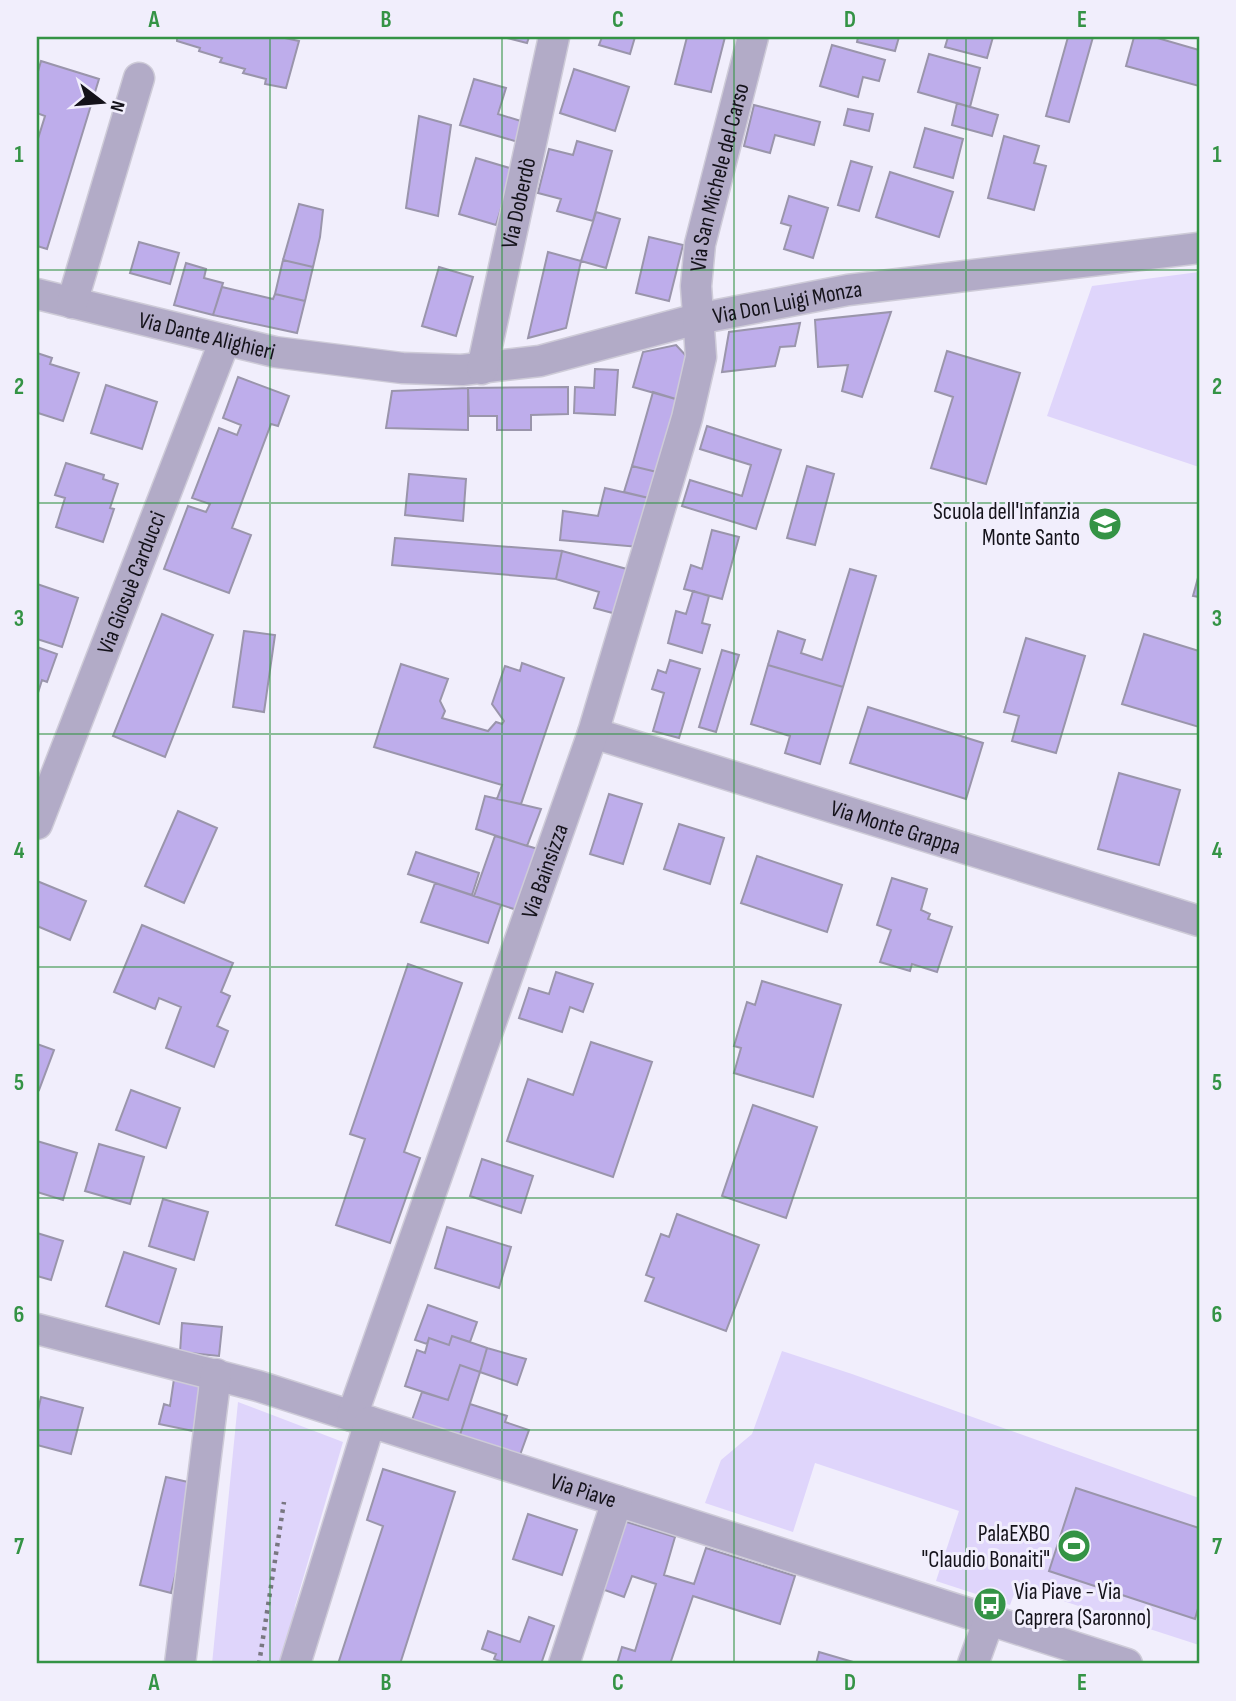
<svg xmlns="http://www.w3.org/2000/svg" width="1236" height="1701" font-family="'Sofia Sans Condensed',sans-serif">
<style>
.green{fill:#dfd5fb}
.building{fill:#beadeb;stroke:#9a95ab;stroke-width:2}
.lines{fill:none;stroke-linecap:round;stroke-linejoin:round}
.minor-casing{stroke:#cecbd8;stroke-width:33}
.path{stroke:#797781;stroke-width:4.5;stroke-dasharray:3.5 5;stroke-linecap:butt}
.minor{stroke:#b2abc7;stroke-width:30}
.grid{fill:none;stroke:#349345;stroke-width:2;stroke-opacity:0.55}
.labels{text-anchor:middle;stroke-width:6;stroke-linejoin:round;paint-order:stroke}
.street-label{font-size:23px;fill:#14121a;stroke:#f1eefc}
.poi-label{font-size:23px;fill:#14121a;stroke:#f1eefc;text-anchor:end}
.neatline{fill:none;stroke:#349345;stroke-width:2.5}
.grid-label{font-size:23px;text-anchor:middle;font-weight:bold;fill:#349345}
</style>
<rect width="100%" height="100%" fill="#f1eefc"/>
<!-- green -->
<path class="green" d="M1199,272V467L1047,416L1092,286Z
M782,1351L852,1374L1199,1498V1645L1017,1586L1010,1605L936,1581L959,1511L815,1463L793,1532L705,1503L721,1460L752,1434Z
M238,1402L343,1442L295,1606L288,1664H212Z"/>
<!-- building -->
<path class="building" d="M177,37H280L299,41L286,88L265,84L266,79L243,73L245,69L220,62L222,58L199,51L200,48L177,41Z
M503,37H529L527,43Z
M602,37H635L630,54L599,45Z
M687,37H725L711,92L675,84Z
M858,37H899L895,51L857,42Z
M948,37H993L987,58L945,47Z
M1068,37H1093L1069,122L1046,116Z
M1134,37H1154L1199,50V86L1126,66Z
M832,45L885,60L879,81L863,77L858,97L820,86Z
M929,54L980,68L970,107L918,92Z
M41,61L99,79L47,249L37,246V142L45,116L37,113V75Z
M574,69L629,87L615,131L560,113Z
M474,79L506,88L498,114L524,122L518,142L460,125Z
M957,103L998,115L992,136L952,125Z
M754,105L820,122L814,145L775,135L770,153L744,146Z
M848,109L873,114L869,131L844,125Z
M419,116L451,125L438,216L406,208Z
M925,128L963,139L953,178L914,167Z
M1004,136L1039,146L1034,163L1046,166L1034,210L988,198Z
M577,141L612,151L593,221L557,211L561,199L538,193L549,149L573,155Z
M476,158L513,169L496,225L459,214Z
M851,161L872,167L859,211L838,205Z
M890,172L953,192L939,237L876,217Z
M789,196L828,208L813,258L784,249L791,226L781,223Z
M299,204L323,210L320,237L313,267L283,260Z
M596,212L620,219L606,268L581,261Z
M649,237L683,245L669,301L636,293Z
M139,242L179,253L170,284L130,273Z
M548,252L581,261L566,328L528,338Z
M283,260L313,267L305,301L275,294Z
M186,263L206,269L204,278L223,283L213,315L174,305Z
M439,267L473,277L456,336L422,326Z
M222,287L273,299L275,294L305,301L297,333L213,315Z
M891,312L862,397L842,391L848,365L818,367L815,320Z
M800,323L795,346L780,347L775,366L722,372L729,332Z
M676,345L690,360L679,400L633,387L643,352Z
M947,351L1020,373L986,484L931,468L953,397L935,391Z
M37,353L52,358L50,364L79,373L63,421L38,413Z
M595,369L618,370L615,415L574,413L575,387L594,388Z
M238,377L289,396L278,426L271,424L232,528L251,535L229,593L164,569L188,506L206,512L210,504L192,498L219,428L237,435L241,425L223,418Z
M106,385L157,402L142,449L91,433Z
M568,387V414L531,415V430H497V416H469L468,388Z
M468,388V430L386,428L392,391Z
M653,392L679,400L661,473L632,466Z
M707,426L781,450L756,529L682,506L690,480L742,496L751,465L700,449Z
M66,463L104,475L103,479L118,484L110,508L114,509L103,542L56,527L65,498L55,495Z
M632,466L661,473L653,499L624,492Z
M807,466L834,474L815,545L787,538Z
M409,474L466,479L463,521L405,515Z
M605,488L653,499L639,547L560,540L563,511L598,516Z
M712,530L739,537L722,599L684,589L691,565L702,569Z
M395,538L562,551L556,579L392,565Z
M562,551L634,571L620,615L594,608L599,592L556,579Z
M850,569L876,576L843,687L768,665L778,631L805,640L801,653L822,660Z
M1199,574V597L1193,596Z
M37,584L78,598L62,647L37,639Z
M693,591L709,596L702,623L710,625L702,653L668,643L676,611L686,614Z
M162,614L213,635L165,757L113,736Z
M244,631L275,635L264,712L233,707Z
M1144,634L1199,651V727L1122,704Z
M1026,638L1085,656L1056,753L1012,741L1019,716L1004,712Z
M37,647L57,654L47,682L42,680L37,696Z
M722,650L739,655L716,732L699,727Z
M670,660L700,669L679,738L653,731L664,693L652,689L658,670L666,673Z
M522,663L564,678L521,804L497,799L502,785L374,747L401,664L448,679L440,701L445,711L442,718L488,731L496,722L502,724L504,721L492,704L505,666L520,671Z
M768,665L843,687L820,764L785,753L790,736L751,724Z
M868,707L983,743L966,799L850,763Z
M1119,773L1180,790L1159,865L1098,849Z
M609,794L642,804L623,864L590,854Z
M485,796L541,809L527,846L476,829Z
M178,811L217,828L184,903L145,886Z
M679,824L724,838L710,884L664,869Z
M495,836L541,850L520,911L474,896Z
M416,852L479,873L472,895L408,874Z
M757,856L842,885L827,932L741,903Z
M892,878L927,889L921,910L930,914L928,919L952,927L937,972L912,964L910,971L880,962L891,930L877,925Z
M37,881L86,901L70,940L37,926Z
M435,883L501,905L488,943L421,922Z
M142,925L233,963L221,992L230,996L217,1026L228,1031L214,1067L166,1048L181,1007L159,998L155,1009L114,992Z
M408,964L462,983L404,1152L420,1158L390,1243L336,1225L365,1139L350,1134Z
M556,972L593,984L583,1012L570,1007L562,1032L519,1018L529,988L549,994Z
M762,981L841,1005L813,1097L734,1073L741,1048L734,1046L747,1002L755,1005Z
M591,1042L652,1062L613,1177L507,1141L528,1079L573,1095Z
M37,1044L54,1050L39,1090L37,1089Z
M131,1090L180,1108L166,1148L116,1130Z
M753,1105L817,1127L786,1218L722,1196Z
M37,1141L77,1153L63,1200L37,1192Z
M99,1144L144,1157L130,1204L85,1191Z
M482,1159L533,1176L521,1213L470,1196Z
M163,1199L208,1212L194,1260L149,1246Z
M677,1214L759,1245L726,1331L645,1301L654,1278L646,1275L661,1234L669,1237Z
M447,1227L511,1247L499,1288L435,1268Z
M37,1233L63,1241L51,1280L37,1276Z
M124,1252L176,1269L159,1324L106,1306Z
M428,1305L477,1322L470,1342L452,1336L449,1345L429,1338L427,1344L415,1340Z
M182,1323L222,1327L219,1356L180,1352Z
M452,1336L487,1348L480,1372L460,1365L448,1400L405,1386L417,1350L425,1353L429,1338L449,1345Z
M487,1348L526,1359L517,1385L480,1372Z
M460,1365L480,1372L460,1435L412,1420L422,1392L448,1400Z
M174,1379L204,1385L198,1432L159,1424L164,1404L170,1406Z
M41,1397L83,1408L71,1454L37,1445V1415Z
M470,1404L507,1416L505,1422L529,1430L520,1455L460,1435Z
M383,1469L455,1492L400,1664H338L383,1526L367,1520Z
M166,1477L197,1484L171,1593L140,1585Z
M1076,1488L1199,1528V1605L1195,1619L1049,1571Z
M528,1514L577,1530L562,1575L513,1559Z
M627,1522L675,1537L664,1575L694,1584L706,1548L795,1576L780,1624L693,1596L670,1664H617L622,1647L635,1651L656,1584L632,1576L624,1597L596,1587L616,1529Z
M529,1617L554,1626L541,1664H509L494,1659L496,1654L482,1649L488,1631L520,1642Z
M819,1652L860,1664H816Z"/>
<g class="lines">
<defs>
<g id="minor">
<path id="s1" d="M37,294L275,352L402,368L462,370L540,361L697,319L848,290L1199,248"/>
<path d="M72,303L139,78"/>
<path id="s2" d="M482,369L554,37"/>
<path id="s3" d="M593,733L1199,921"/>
<path id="s4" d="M37,824L225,340"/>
<path id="s5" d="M37,1329L258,1386L1127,1664"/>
<path id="s6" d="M352,1416L593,733L687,418L701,357L696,286L700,244L753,37"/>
<path d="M180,1664L216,1374"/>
<path d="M295,1664L370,1422"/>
<path d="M564,1664L617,1501"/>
<path d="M973,1664L989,1620"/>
</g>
</defs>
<!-- minor casing -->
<use href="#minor" class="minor-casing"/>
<!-- path -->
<path class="path" d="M259,1664L284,1502"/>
<!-- minor -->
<use href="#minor" class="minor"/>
</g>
<!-- grid -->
<path class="grid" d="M270,37V1664M502,37V1664M734,37V1664M966,37V1664M37,270H1199M37,503H1199M37,734H1199M37,967H1199M37,1198H1199M37,1430H1199"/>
<!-- icons -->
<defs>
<symbol id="school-disc" viewBox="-11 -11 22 22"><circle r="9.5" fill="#349345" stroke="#f1eefc"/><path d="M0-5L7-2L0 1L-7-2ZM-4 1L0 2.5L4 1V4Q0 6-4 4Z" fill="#fff"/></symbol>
<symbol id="stadium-disc" viewBox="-11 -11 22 22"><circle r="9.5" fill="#349345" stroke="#f1eefc"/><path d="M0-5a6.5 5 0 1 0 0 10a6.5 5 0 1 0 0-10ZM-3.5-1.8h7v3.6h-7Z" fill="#fff"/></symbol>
<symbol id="bus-disc" viewBox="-11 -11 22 22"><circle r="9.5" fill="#349345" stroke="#f1eefc"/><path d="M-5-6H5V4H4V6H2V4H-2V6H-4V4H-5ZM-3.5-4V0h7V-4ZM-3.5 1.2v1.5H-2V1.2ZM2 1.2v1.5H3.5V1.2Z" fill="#fff"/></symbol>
</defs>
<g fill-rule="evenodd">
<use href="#school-disc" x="1086" y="505" width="38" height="38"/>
<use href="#stadium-disc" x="1055" y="1527" width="38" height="38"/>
<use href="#bus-disc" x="971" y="1585" width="38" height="38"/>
</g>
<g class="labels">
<!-- street labels -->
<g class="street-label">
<text dy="8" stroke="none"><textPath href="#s6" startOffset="1298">Via San Michele del Carso</textPath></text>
<text dy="8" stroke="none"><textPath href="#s2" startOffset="170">Via Doberdò</textPath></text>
<text dy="8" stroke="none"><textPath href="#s1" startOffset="766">Via Don Luigi Monza</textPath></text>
<text dy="8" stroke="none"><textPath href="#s1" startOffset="175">Via Dante Alighieri</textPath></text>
<text dy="8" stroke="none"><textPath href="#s4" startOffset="259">Via Giosuè Carducci</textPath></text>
<text dy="8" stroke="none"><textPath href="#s3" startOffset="317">Via Monte Grappa</textPath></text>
<text dy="8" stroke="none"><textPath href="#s6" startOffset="578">Via Bainsizza</textPath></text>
<text dy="8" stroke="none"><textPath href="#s5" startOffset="570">Via Piave</textPath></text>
</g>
<!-- poi labels -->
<g class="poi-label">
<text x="1080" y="519">Scuola dell'Infanzia<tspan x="1080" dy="26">Monte Santo</tspan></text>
<text x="1050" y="1541">PalaEXBO<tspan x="1050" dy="26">"Claudio Bonaiti"</tspan></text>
<text x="1014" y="1599" text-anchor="start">Via Piave - Via<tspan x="1014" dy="26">Caprera (Saronno)</tspan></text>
</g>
</g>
<!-- border -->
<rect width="1236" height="1701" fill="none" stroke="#f1eefc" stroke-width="77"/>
<!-- north arrow -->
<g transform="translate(102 102) rotate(106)" stroke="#f1eefc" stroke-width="5" paint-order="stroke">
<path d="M0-5L12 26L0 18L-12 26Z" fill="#14121a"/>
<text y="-10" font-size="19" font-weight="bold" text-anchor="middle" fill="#14121a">N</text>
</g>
<rect x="38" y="38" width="1160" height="1624" class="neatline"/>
<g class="grid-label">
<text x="154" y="27">A</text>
<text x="386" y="27">B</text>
<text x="618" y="27">C</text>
<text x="850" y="27">D</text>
<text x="1082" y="27">E</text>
<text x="19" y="162">1</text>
<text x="1217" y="162">1</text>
<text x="19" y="394">2</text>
<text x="1217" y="394">2</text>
<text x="19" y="626">3</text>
<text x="1217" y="626">3</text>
<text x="19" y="858">4</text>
<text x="1217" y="858">4</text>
<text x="19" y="1090">5</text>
<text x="1217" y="1090">5</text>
<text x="19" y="1322">6</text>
<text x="1217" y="1322">6</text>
<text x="19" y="1554">7</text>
<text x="1217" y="1554">7</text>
<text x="154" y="1690">A</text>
<text x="386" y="1690">B</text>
<text x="618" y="1690">C</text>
<text x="850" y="1690">D</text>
<text x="1082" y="1690">E</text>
</g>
</svg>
